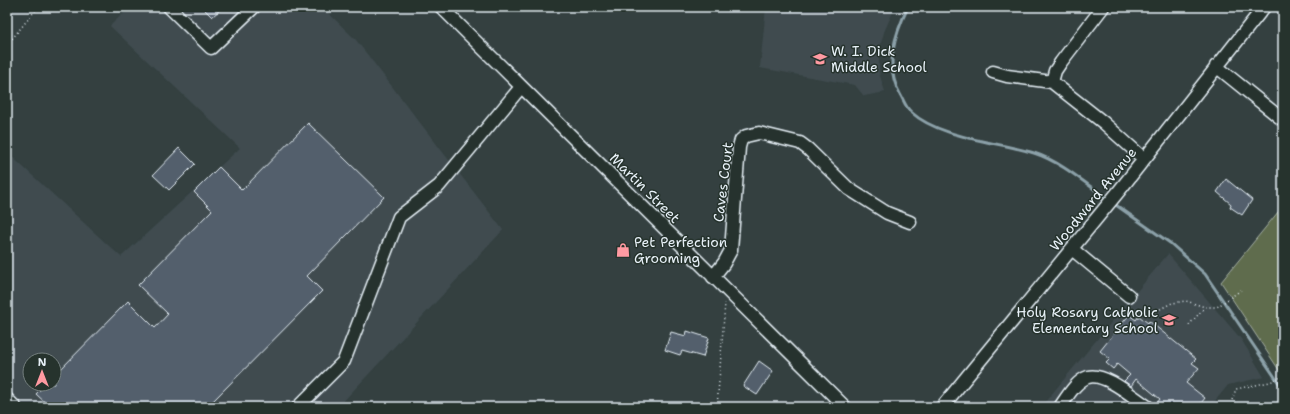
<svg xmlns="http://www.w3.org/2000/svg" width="1290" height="414" font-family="'Shantell Sans',sans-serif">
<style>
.built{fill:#404c50;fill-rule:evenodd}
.green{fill:#5f6c4d;stroke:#a4aea2}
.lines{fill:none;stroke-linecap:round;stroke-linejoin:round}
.stream{stroke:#8ca1a9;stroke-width:3}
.building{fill:#535f6c;stroke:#e8f1f8}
.minor-casing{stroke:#e8f1f8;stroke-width:15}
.path{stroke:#e8f1f8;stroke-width:1.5;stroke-dasharray:1 3;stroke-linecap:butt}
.minor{stroke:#26332d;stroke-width:12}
.labels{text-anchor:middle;stroke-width:3;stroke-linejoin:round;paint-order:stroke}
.poi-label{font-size:14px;fill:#e8f1f8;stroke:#26332d;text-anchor:start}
.street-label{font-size:14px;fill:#e8f1f8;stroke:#26332d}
</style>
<rect width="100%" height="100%" fill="#344040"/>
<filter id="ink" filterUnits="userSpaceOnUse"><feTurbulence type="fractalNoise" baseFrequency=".025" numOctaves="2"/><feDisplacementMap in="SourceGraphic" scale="8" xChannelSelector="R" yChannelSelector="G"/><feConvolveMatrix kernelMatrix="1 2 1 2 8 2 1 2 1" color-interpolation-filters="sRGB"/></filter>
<g filter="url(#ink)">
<!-- built -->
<path class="built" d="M130,7H322L356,40L503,230L338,407H7V158L10,155L121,257L240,148L110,26ZM30,360H54V384H30Z
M766,7H895L884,32L879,50V73L885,92L864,96L855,85L760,68Z
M1168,254L1241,339L1264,377L1228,385L1210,407H1041Z"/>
<!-- green -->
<path class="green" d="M1283,206V376L1221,282Z"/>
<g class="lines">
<!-- stream -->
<path class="stream" d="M908,7C895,34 884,66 900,94C903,99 906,108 911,112C939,138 998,142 1034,153C1062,162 1086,184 1109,200
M1113,203L1170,243L1205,274L1283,389"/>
</g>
<!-- building -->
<path class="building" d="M202,7H223L212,17Z
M308,123L384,197L307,276L322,291L207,407H50L36,394L46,384H54V376L128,301L155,328L168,314L138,285L212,210L194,192L219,167L242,190Z
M179,148L195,164L169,190L153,175Z
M1226,179L1252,200L1242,215L1230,207L1231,204L1217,192Z
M1129,315L1136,320L1139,316L1148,323L1149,321L1196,359L1192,363L1199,368L1186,383L1205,398L1198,407H1162L1157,403L1160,399L1136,379L1131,386L1124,381L1130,375L1117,364L1113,369L1106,363L1110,359L1100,351Z
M687,331L709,338L703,357L682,351L680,355L665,350L671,332L686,336Z
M759,361L773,371L757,395L743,386Z"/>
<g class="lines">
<defs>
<path id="minor" d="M169,7L211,48L254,7
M441,7L845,407
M1216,66L1283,120
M993,72L1007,76L1052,82L1104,123L1144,159
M1052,82L1055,71L1061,62L1103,7
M1072,249L1129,296
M713,277L724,263L731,250L739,147L741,140L746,136L759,133L800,143L808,149L849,189L887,213L910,222
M7,399L15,407
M298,407L344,361L399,217L439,186L521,87
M942,407L1119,191L1264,7
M1060,407C1067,397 1076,381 1088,377C1105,372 1134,398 1148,407"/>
</defs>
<!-- minor casing -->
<use href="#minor" class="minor-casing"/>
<!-- path -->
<path class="path" d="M7,45L38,7
M1160,309L1172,303L1186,301L1205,307H1217L1241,290
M1189,325L1205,307
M1232,400L1236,389L1270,382L1283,376
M717,407L725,303"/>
<!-- minor -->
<use href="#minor" class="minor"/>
</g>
</g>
<!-- icons -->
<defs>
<symbol id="school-bare" viewBox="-9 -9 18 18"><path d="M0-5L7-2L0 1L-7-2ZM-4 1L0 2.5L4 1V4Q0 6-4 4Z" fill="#ff9aa2" stroke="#26332d" stroke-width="2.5" paint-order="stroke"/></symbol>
<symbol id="shop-bare" viewBox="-9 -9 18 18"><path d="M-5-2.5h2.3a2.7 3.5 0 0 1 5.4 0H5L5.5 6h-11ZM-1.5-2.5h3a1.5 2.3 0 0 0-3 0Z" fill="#ff9aa2" stroke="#26332d" stroke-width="2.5" paint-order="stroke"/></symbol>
</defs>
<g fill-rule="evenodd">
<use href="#school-bare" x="810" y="49" width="20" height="20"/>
<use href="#shop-bare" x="613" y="240" width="20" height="20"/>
<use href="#school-bare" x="1159" y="310" width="20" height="20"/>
</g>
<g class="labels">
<!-- poi labels -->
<g class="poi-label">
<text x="831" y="56">W. I. Dick<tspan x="831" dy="16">Middle School</tspan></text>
<text x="634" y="247">Pet Perfection<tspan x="634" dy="16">Grooming</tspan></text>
<text x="1158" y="317" text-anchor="end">Holy Rosary Catholic<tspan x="1158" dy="16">Elementary School</tspan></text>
</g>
<!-- street labels -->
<g class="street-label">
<text transform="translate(723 182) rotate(-83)" y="5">Caves Court</text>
<text transform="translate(645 188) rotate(45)" y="5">Martin Street</text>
<text transform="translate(1093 199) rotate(-51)" y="5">Woodward Avenue</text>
</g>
</g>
<!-- margin -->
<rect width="1290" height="414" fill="none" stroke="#26332d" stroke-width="24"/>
<rect x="12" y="12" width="1266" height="390" fill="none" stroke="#e8f1f8" stroke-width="1.5" filter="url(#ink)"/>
<!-- north arrow -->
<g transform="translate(42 372)"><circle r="19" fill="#26332d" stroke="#747f7e"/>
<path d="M0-3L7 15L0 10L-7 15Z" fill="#ff9aa2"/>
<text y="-6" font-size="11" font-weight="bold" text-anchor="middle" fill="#e8f1f8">N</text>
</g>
</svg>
